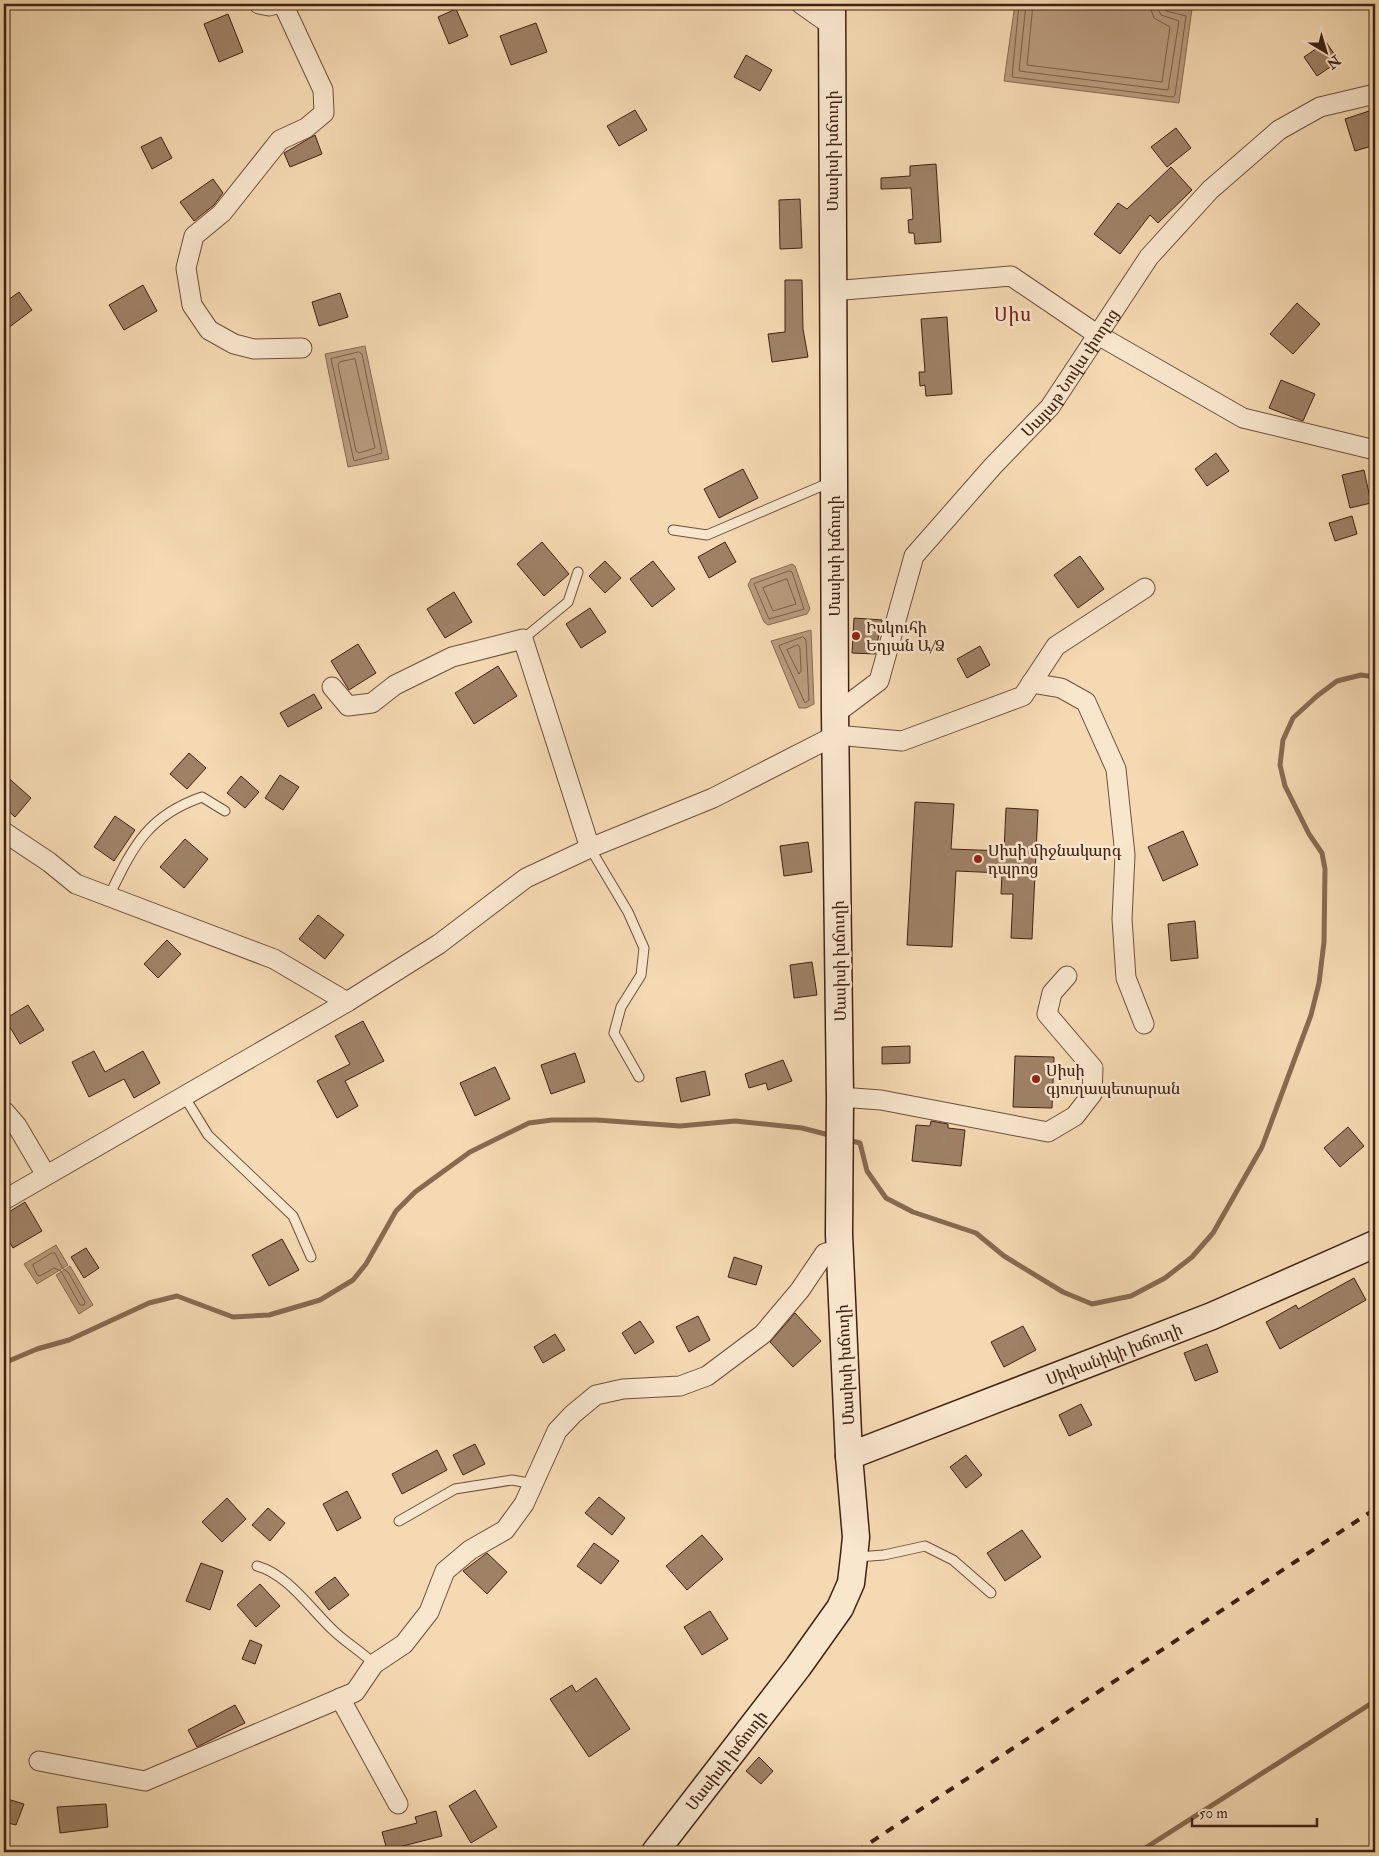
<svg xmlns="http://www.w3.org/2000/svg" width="1379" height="1856" font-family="'IM FELL Double Pica','Noto Serif Armenian',serif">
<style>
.water{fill:#b89a7c;stroke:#886a52}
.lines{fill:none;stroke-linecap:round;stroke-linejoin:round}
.shore{stroke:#7c5e48;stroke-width:1}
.stream{stroke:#886a52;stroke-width:5}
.building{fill:#9f8166;stroke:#412114}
.lane-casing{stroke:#6e4f3c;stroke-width:11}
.street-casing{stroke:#6e4f3c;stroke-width:21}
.secondary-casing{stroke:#412114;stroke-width:29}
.lane{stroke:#f8e6cd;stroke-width:9}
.street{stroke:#f8e6cd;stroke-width:19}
.secondary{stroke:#f8e6cd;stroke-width:26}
.rail{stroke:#412114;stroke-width:4;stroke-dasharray:9 9;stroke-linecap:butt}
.poi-dot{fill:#8f2418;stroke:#f8e6cd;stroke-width:2}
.labels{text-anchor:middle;stroke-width:5;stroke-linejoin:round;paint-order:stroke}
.street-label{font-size:16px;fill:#412114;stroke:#f8e6cd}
.poi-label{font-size:16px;fill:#412114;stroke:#f8e6cd;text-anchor:start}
.quarter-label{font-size:19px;letter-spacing:1px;fill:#7a1f14;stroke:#f8e6cd}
</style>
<rect width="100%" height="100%" fill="#f5d9b2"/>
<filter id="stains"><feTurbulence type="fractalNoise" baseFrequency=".004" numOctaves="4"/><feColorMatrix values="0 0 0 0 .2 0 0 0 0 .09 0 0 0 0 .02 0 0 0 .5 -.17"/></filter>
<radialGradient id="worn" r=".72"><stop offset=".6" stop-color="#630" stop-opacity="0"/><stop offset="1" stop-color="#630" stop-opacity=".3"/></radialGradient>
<!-- water -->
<path class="water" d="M1015,4H1149L1192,9L1179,103L1004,81Z
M365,346L389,459L348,467L325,354Z
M792,564L795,566L810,609L807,614L768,625L764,622L748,585L751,579Z
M811,630L814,704L806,708H799L771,641Z
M56,1245L68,1265L37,1284L24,1264Z
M70,1266L93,1305L79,1314L56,1275Z"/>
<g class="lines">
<!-- shore -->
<path class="shore" d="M1019,4L1012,77L1173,97L1175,95L1186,16L1166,11L1163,4
M1026,4L1019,71L1168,90L1179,21L1161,15L1156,4
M1033,4L1027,65L1162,82L1170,27L1154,18L1149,4
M359,352L362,354L382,453L354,461L331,359Z
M355,359L375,448L359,453L356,451L338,365L340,362Z
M789,571L792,572L804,609L769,619L754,584Z
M787,579L796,604L773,611L763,588Z
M803,637L806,640L809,700L805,703L779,646Z
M798,645L800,648L801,671L799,674L787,650Z
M52,1253H55L63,1269L68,1272L85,1302L84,1305H80L61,1271L54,1268L40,1276L37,1275L33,1265Z"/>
<!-- stream -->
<path class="stream" d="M848,1140L860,1143L867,1171L886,1198L913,1212L976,1233L1004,1256L1063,1292L1092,1304L1131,1296L1165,1278L1192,1257L1213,1233L1262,1147L1311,1015L1319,983L1324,942L1325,869L1322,853L1309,834L1285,786L1280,765L1283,740L1293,718L1317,696L1337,681L1361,675L1375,677
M4,1363L37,1349L69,1340L149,1303L177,1296L233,1317L269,1315L320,1300L353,1280L366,1264L396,1211L415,1192L470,1152L529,1123L552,1120H597L680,1126L735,1121L802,1128L833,1136
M4,1847L17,1852
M1139,1852L1375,1701"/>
</g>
<!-- building -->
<path class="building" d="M456,9L468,36L449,44L438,17Z
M228,14L243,52L219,62L204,24Z
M536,23L547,52L511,65L500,36Z
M1326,42L1339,61L1317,76L1304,57Z
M746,55L772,70L760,91L734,77Z
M635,110L647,130L619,146L607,126Z
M1369,111L1375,129V145L1355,151L1345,119Z
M1176,128L1191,148L1167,167L1151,147Z
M315,135L322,154L290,167L284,153Z
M161,137L172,158L152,169L141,147Z
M936,164L941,242L915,244L914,233H909L908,220L913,219L911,188L881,189V178L910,176V166Z
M1171,167L1192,190L1158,223L1150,215L1120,254L1094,234L1118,203L1127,209Z
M213,179L223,193L214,205L194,221L180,202Z
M800,199L802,248L780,249L779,200Z
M785,280H802L803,329L808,357L772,362L768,334L785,332Z
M143,285L157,311L124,330L109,305Z
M19,292L32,310L4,331V303Z
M340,293L348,317L319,326L312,302Z
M1297,303L1320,324L1293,354L1270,334Z
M947,317L952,394L926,396L925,385L920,386L919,372H925L921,319Z
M1281,380L1315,394L1303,421L1269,408Z
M1216,453L1229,471L1207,486L1195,469Z
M743,469L758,498L719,518L704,489Z
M1364,470L1371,503L1350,508L1342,475Z
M1352,516L1357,534L1335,541L1329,523Z
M542,542L569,574L544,596L517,564Z
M725,542L736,562L709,578L698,557Z
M1080,556L1104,589L1078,608L1054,575Z
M605,561L621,578L605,593L589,576Z
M653,561L675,589L652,607L630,579Z
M454,592L472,622L445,638L427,609Z
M590,608L606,632L581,648L566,624Z
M854,618L882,620L875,654L852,653Z
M358,644L376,673L349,690L331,661Z
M980,646L990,665L967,678L957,659Z
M498,666L517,696L474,724L455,693Z
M314,694L322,708L288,727L280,713Z
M189,753L206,768L187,789L170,774Z
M4,774L31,798L15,817L4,807Z
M280,775L299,787L283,810L265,798Z
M241,776L259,792L245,808L227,793Z
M915,802L954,804L951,849L1004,851L1006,808L1038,810L1032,939L1011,938L1013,894H1001L1002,873L956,871L952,947L907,945Z
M115,816L135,830L114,861L94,847Z
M1183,831L1198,865L1163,881L1148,847Z
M185,839L208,859L184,888L160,867Z
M808,842L812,872L784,876L780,846Z
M318,915L344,935L325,959L299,939Z
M1195,921L1198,958L1171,961L1168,924Z
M167,940L181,954L158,978L144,964Z
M812,962L817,995L794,998L790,965Z
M28,1005L44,1030L20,1044L5,1019Z
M363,1021L384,1061L345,1081L358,1106L337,1118L317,1081L350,1064L335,1036Z
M910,1046V1063L882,1064V1047Z
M94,1051L105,1072L143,1051L160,1083L134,1098L124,1079L89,1097L72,1062Z
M575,1053L585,1082L551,1094L541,1065Z
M1015,1056L1054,1057L1052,1108L1013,1107Z
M783,1060L792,1081L768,1090L766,1083L749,1088L745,1074Z
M495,1067L510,1099L475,1116L460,1083Z
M705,1071L710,1095L681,1102L676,1078Z
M931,1121L948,1124V1128L965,1130L961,1166L912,1161L916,1125L930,1126Z
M1348,1127L1364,1146L1340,1167L1324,1148Z
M25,1202L42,1231L13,1248L4,1232V1215Z
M282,1239L299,1270L269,1286L252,1255Z
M86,1248L99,1268L84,1278L71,1257Z
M734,1257L762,1266L756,1285L728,1277Z
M1354,1278L1366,1300L1280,1349L1266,1322L1296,1305L1298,1309Z
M795,1313L821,1341L793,1367L770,1342Z
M698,1316L710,1340L689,1352L676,1327Z
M640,1321L654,1342L635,1354L622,1333Z
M1023,1326L1036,1350L1004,1367L991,1342Z
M555,1334L565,1350L543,1363L534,1347Z
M1207,1344L1218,1372L1195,1381L1184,1353Z
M1081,1404L1092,1425L1069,1436L1059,1415Z
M475,1444L485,1464L463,1475L453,1455Z
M437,1450L447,1470L402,1494L392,1474Z
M966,1455L982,1475L966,1488L950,1467Z
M347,1491L361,1518L337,1531L323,1504Z
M599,1497L625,1518L612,1535L585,1513Z
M227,1498L246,1519L222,1542L202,1522Z
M268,1508L285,1523L270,1541L252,1525Z
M1022,1530L1041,1557L1005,1581L987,1553Z
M702,1535L723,1559L687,1590L666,1566Z
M594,1543L619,1561L601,1584L577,1566Z
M487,1553L507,1572L487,1594L463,1571Z
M201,1563L223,1571L210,1610L186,1601Z
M335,1577L349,1595L329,1610L315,1592Z
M260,1584L280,1606L256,1627L237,1605Z
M710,1611L728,1639L702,1655L684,1627Z
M250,1640L262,1645L255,1664L242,1659Z
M596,1678L630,1729L589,1757L550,1699L572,1685L576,1692Z
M235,1705L245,1723L197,1747L188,1730Z
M759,1757L773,1771L761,1784L746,1771Z
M475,1790L497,1827L471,1843L449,1806Z
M4,1798L24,1804L16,1825L4,1822Z
M106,1804L108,1827L60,1833L57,1807Z
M436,1811L442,1836L387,1850L382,1832L417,1823L415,1817Z"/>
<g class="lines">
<defs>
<path id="lane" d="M673,530L707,535L831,482
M523,639L568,602L578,572
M590,848L628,912L644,948L641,975L621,1007L614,1033L639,1077
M109,896C133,847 147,816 202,797L225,811
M184,1096L208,1135L293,1216L311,1257
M399,1521L455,1489L512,1480L534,1484
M857,1557L884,1555L925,1546L953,1560L991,1593
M257,1566C289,1575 311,1610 335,1632C348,1644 362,1652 374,1664"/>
<g id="street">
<path d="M259,4L269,6L276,4"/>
<path d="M283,4L323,90L324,113L306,128L280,140L222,213L194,236L186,268L192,305L209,330L234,344L254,349L302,348"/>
<path d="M801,4L832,26"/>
<path d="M832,291L1011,276L1098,335L1243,418L1375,450"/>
<path d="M1031,683L1061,688L1086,702L1116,769L1125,855L1122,919L1126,978L1144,1024"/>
<path d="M332,687L348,706L372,703L395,685L452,657L523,639L590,848"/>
<path id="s1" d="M835,714L879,681L914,556L993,466L1050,407L1149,257L1210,190L1279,130L1320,107L1375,94"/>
<path d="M4,832L49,862L76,884L274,959L347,1002"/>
<path d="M840,1097L881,1100L1048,1132L1075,1116L1092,1094L1093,1068L1047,1014L1052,993L1067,976"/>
<path d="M4,1111L17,1126L46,1175"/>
<path d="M4,1200L347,1002L439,944L526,878L590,848L713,798L836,735L902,741L1023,696L1056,646L1145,588"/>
<path d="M340,1698L398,1804"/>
<path d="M39,1761L145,1781L355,1692L374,1664L404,1644L429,1612L445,1571L470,1550L505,1530L524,1504L557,1431L573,1414L596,1395L623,1389L680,1386L707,1376L763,1334L800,1290L825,1253L840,1250"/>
</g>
<g id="secondary">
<path id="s2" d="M849,1456L1212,1316L1375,1244"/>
<path id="s3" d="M655,1852L798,1667L840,1608L851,1583L854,1557L856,1537L849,1456L839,1234L840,1097L835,714L832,4"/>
</g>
</defs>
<!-- lane casing -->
<use href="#lane" class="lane-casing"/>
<!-- street casing -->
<use href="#street" class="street-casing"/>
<!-- secondary casing -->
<use href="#secondary" class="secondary-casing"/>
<!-- lane -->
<use href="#lane" class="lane"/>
<!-- street -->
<use href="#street" class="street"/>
<!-- secondary -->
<use href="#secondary" class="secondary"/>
<!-- rail -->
<path class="rail" d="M856,1852L1375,1509"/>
</g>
<!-- markers -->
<g class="poi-dot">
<circle cx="856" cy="636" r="5"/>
<circle cx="978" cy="859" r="5"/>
<circle cx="1036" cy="1079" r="5"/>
</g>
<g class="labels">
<!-- street labels -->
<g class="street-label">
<text transform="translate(832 151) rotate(-90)" y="6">Մասիսի խճուղի</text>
<text dy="6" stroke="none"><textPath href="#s1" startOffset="426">Սայաթ Նովա փողոց</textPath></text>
<text transform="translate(834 556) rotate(-90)" y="6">Մասիսի խճուղի</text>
<text transform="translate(839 961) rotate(-91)" y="6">Մասիսի խճուղի</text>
<text dy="6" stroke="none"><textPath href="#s2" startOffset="284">Սիփանիկի խճուղի</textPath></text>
<text transform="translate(845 1365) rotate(-93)" y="6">Մասիսի խճուղի</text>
<text dy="6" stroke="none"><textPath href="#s3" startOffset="116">Մասիսի խճուղի</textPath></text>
</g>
<!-- poi labels -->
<g class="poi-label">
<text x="866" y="633">Իսկուհի<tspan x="866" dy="18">Եղյան Ա/Ձ</tspan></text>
<text x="988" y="856">Սիսի միջնակարգ<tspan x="988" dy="18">դպրոց</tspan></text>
<text x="1046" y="1076">Սիսի<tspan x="1046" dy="18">գյուղապետարան</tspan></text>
</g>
<!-- quarter labels -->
<g class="quarter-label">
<text x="1013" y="321">Սիս</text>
</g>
</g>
<!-- margin -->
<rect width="1379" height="1856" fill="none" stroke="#f5d9b2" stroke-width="20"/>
<rect x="5" y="5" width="1369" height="1846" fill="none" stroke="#412114" stroke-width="2.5"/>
<rect x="10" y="10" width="1359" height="1836" fill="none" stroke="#412114"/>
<!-- north arrow -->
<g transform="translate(1326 52) rotate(142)" stroke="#f8e6cd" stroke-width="4" paint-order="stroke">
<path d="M0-4L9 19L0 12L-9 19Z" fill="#412114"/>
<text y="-8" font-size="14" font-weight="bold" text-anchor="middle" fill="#412114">N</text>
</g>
<!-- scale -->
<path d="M1192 1818v8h125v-8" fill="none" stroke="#412114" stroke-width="2.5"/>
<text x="1199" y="1818" font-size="15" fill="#412114" stroke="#f8e6cd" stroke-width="4" paint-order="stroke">50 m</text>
<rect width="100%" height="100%" filter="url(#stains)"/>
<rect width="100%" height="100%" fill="url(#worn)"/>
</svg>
